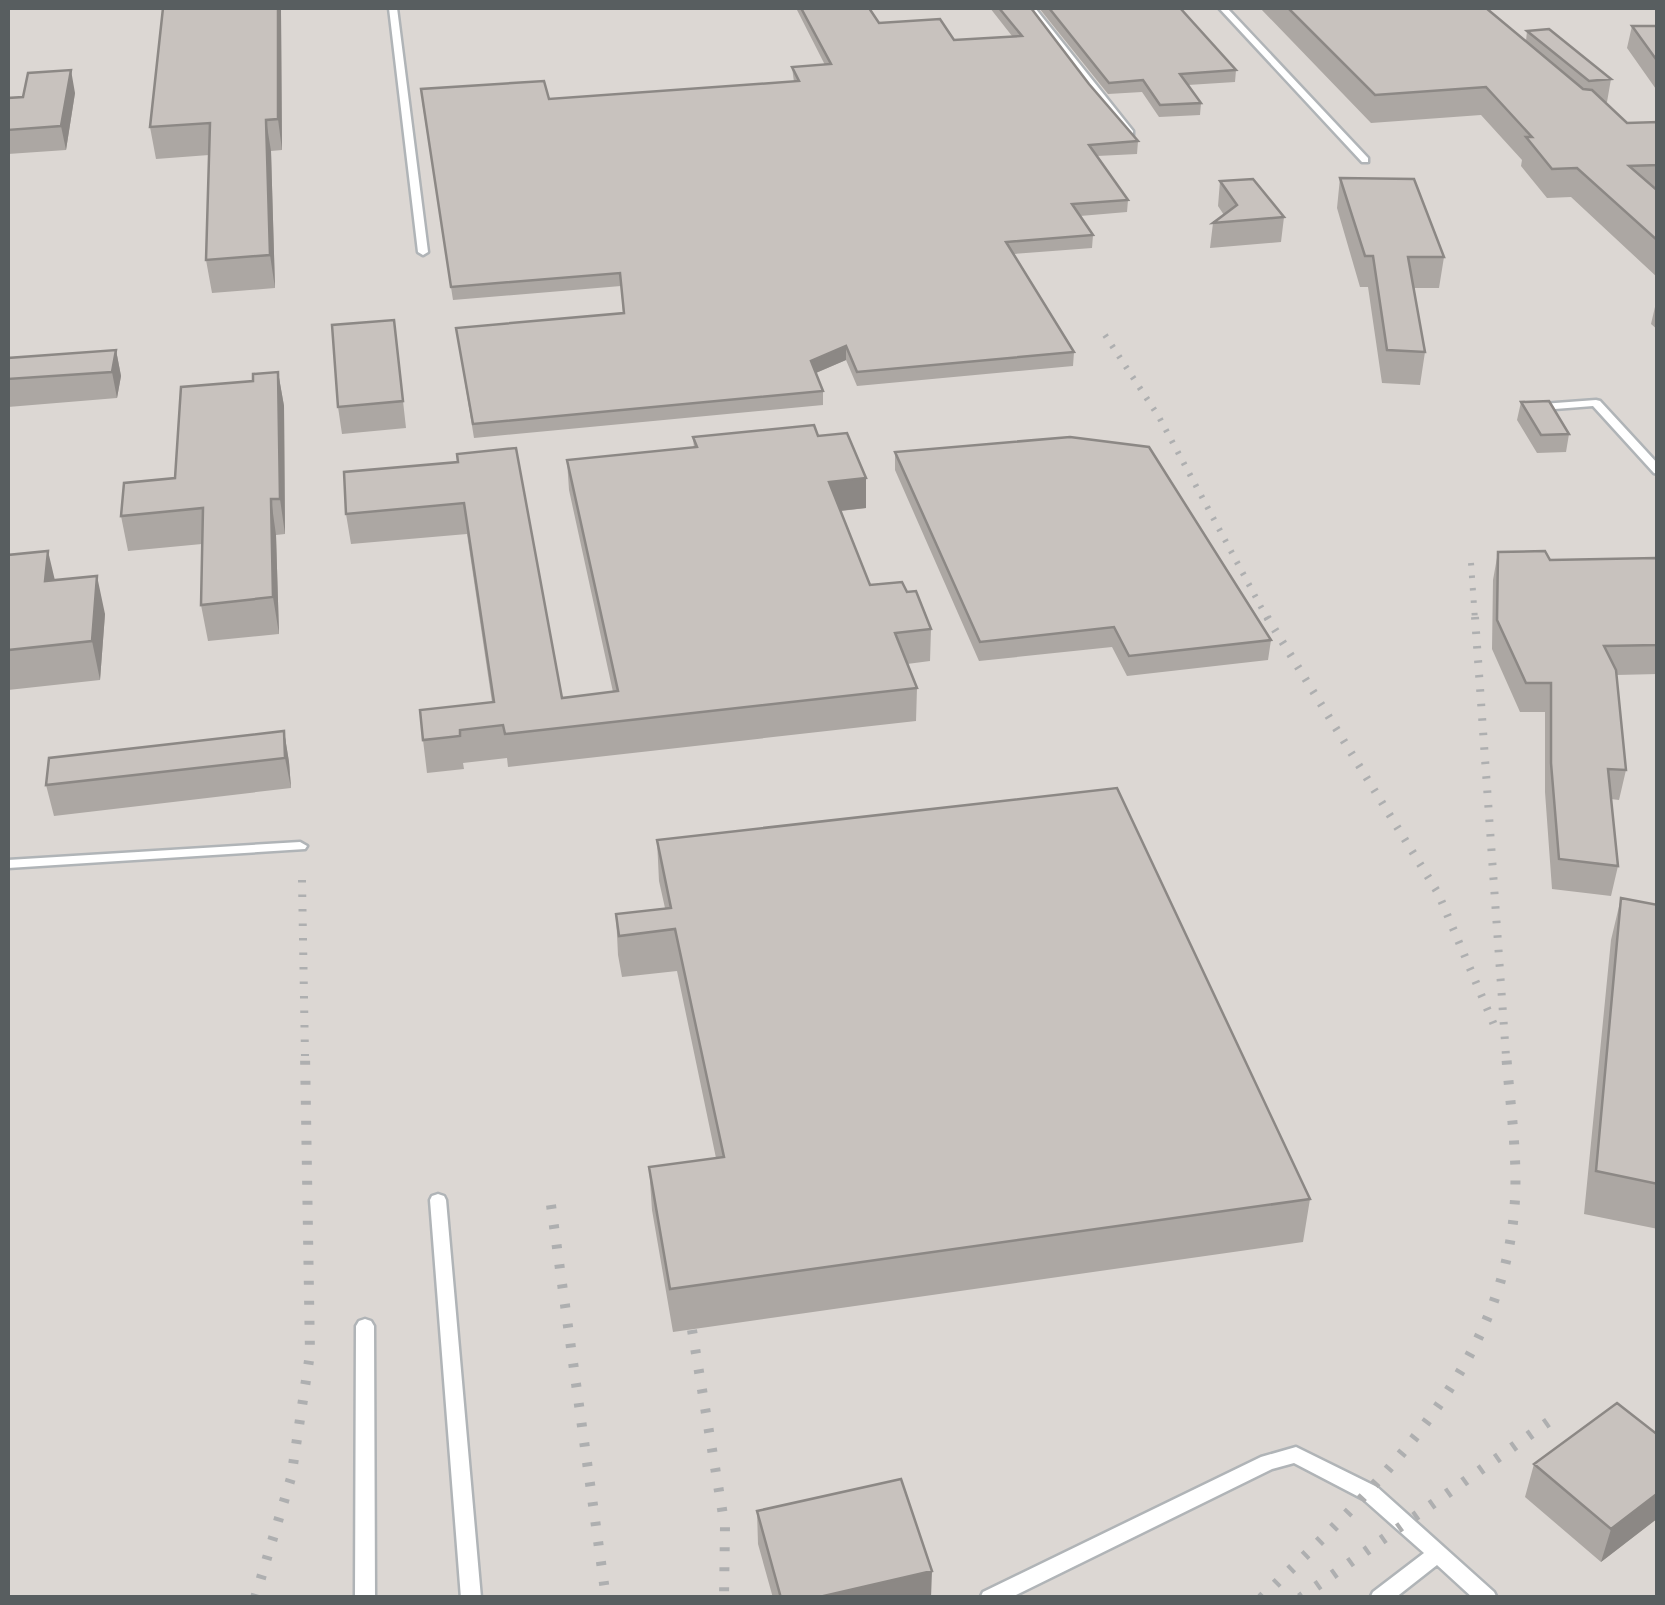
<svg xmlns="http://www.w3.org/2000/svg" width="1665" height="1605" font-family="Mulish,sans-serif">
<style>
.industrial{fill:#dcd7d3}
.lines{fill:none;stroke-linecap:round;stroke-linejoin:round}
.lane-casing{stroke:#b0b4b7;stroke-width:5}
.lane{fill:#fff;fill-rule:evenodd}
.rail-far2{stroke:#aeafb0;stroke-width:6;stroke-dasharray:2.5 10;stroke-linecap:butt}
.rail-far1{stroke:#aeafb0;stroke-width:8;stroke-dasharray:2.5 12;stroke-linecap:butt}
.rail{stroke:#aeafb0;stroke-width:10;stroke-dasharray:4 16;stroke-linecap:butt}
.wall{fill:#aca7a3}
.shaded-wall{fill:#8c8885}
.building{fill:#c8c2be;stroke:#8c8885;stroke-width:2.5}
</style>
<rect width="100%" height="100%" fill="#ebe5de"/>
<!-- industrial -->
<path class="industrial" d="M8,8H1657V1597H8Z"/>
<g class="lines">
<defs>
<path id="lane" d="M389,8H397L428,252L423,255L418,252Z
M1027,8H1035L1133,131V135H1127Z
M1219,8H1227L1368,158V162H1362Z
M1596,400L1600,401L1658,464V474L1654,473L1593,406L1542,410L1537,407L1542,404Z
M300,842L307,846L305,849L8,868V860Z
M438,1194L444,1196L446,1200L481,1598H461L430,1200L432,1196Z
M365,1319L371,1321L374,1326L375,1598H355L356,1326L359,1321Z
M1296,1447L1377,1487L1494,1592L1497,1598H1473L1437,1565L1395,1598H1370L1373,1592L1424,1553L1363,1499L1294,1463L1272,1469L1010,1598H980L983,1592L1261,1457Z"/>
</defs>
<!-- lane casing -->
<use href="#lane" class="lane-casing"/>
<!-- lane -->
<use href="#lane" class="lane"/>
<!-- rail-far2 -->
<path class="rail-far2" d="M1105,335L1159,417L1268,620
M1471,563L1475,620"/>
<!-- rail-far1 -->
<path class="rail-far1" d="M1267,617L1438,893L1497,1032
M1475,617L1506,1056
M302,880L305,1056"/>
<!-- rail -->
<path class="rail" d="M551,1205L606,1598
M692,1330L725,1527L724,1598
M255,1598L291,1478L310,1354L305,1053
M1261,1598C1371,1492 1499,1375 1514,1213C1519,1161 1510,1105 1506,1053
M1300,1598L1558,1415"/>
</g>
<!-- wall -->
<path class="wall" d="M163,8H281L282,150L271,151L275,288L212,293L206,260L209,155L156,159L150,127Z
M796,8H869L879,23L954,40L1012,36L990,8H1031L1089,84L1138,141L1137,154L1097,156L1128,200L1127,212L1080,216L1093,235L1092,248L1014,254L1074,352L1073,366L857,386L846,360L816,373L823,391V405L474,438L456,328L623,313L621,286L453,300L422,101L549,99L794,82L792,67L825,65Z
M1039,8H1180L1236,70L1235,82L1188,85L1201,103L1200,115L1159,117L1142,92L1108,94Z
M1260,8H1486L1526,41L1527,31L1611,79L1607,102H1605L1627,123L1658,122V278L1571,197L1547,198L1521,166L1522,160L1481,115L1371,123Z
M1632,26H1658V92L1627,48Z
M75,93L66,150L8,154V100Z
M1340,178L1444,257L1439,288H1414L1425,352L1420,385L1382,383L1368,287H1360L1337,208Z
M1220,181L1284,217L1281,242L1210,248L1213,223L1224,215L1218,206Z
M1658,294V330L1651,324Z
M394,320L406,428L342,434L338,407Z
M116,350L121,376L117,398L8,407V358Z
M278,372L284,406L285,534L276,535L279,634L208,641L201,605L202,544L128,551L121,516L175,478L253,381Z
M1521,402L1569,434L1566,452L1537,453L1517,420Z
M818,436L866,508L841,511L870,585L907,592L931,629L930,661L907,664L917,688L916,721L508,767L507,758L463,763L464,769L427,773L423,740L492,702L467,534L351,544L346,514L458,462L562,698L613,692L569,490L567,460L694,448L693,437Z
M895,452L1271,640L1268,660L1127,676L1112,647L979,661L895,470Z
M1498,552L1550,560H1658V674L1616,675L1626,770L1619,800L1611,799L1618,866L1611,896L1552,889L1545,792V712H1520L1492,649L1493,580Z
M8,555L55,580L105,614L100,680L8,690Z
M284,731L289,762L291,788L54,816L46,785Z
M657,840L1310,1199L1303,1242L673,1332L652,1210L649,1167L716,1158L677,971L622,977L618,955L616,914L665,908L659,881Z
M1621,898L1658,905V1229L1584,1214L1611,940Z
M1658,1435V1518L1601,1562L1525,1497L1534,1464Z
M757,1511L931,1598H773L758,1544Z"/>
<!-- shaded-wall -->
<path class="shaded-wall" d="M278,8H281V14L282,150L278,119Z
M71,70L75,93L66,150L61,126Z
M266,120L271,151L275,288L270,255Z
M846,346V360L811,375V361Z
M116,350L121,376L117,398L112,372Z
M278,372L284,406L285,534L280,499Z
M866,478V508L829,512V482Z
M271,499L276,535L279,634L273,597Z
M48,551L57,589L45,581Z
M97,576L105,614L100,680L92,641Z
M284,731L289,762L291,788L285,758Z
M1658,1493V1518L1601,1562L1611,1529Z
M932,1571L931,1598H815Z"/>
<!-- building -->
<path class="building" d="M163,8H278V119L266,120L270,255L206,260L210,123L150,127Z
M801,8H869L879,23L940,19L954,40L1022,36L999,8H1031L1089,84L1138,141L1089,145L1128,200L1072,204L1093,235L1006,242L1074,352L857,372L846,346L811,361L823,391L473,424L456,328L624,313L620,273L451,287L421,89L544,81L549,99L799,81L792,67L831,64Z
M1049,8H1180L1236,70L1180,74L1201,103L1160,105L1143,80L1109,83Z
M1288,8H1486L1583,89L1592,90L1627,123L1658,122V165L1629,166L1658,191V241L1577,168L1552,169L1526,137H1532L1486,87L1375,95Z
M1632,26H1658V62Z
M1549,29L1611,79L1589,81L1527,31Z
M71,70L61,126L8,130V98L23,97L28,73Z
M1340,178L1414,179L1444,257H1408L1425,352L1387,350L1373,256H1365Z
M1253,179L1284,217L1213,223L1237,205L1220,181Z
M394,320L403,401L338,407L332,325Z
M116,350L112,372L8,379V358Z
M278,372L280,499H271L273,597L201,605L203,508L121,516L124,483L175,478L181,387L253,381V374Z
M1549,401L1569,434L1541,435L1521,402Z
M814,425L818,436L847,433L866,478L829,482L870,585L902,582L907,592L916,591L931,629L895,633L917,688L505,734L503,725L460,730V736L423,740L420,710L494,702L464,503L346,514L344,472L458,462L457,454L516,448L562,698L618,691L567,460L697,447L693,437Z
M1070,437L1149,447L1271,640L1129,656L1114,627L980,642L895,452Z
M48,551L45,581L97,576L92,641L8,650V555Z
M1545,551L1550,560L1656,558L1658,560V645L1604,646L1616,670L1626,770L1608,769L1618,866L1559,859L1551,763V683H1526L1497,620L1498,552Z
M284,731L285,758L46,785L49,758Z
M1117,788L1310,1199L670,1289L649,1167L724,1157L675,929L619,936L616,914L671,908L657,840Z
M1621,898L1658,905V1184L1596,1171Z
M1617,1403L1658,1435V1493L1611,1529L1534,1464Z
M901,1479L932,1571L815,1598H781L757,1511Z"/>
<!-- border -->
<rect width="1665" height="1605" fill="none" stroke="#585e60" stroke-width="20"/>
</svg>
